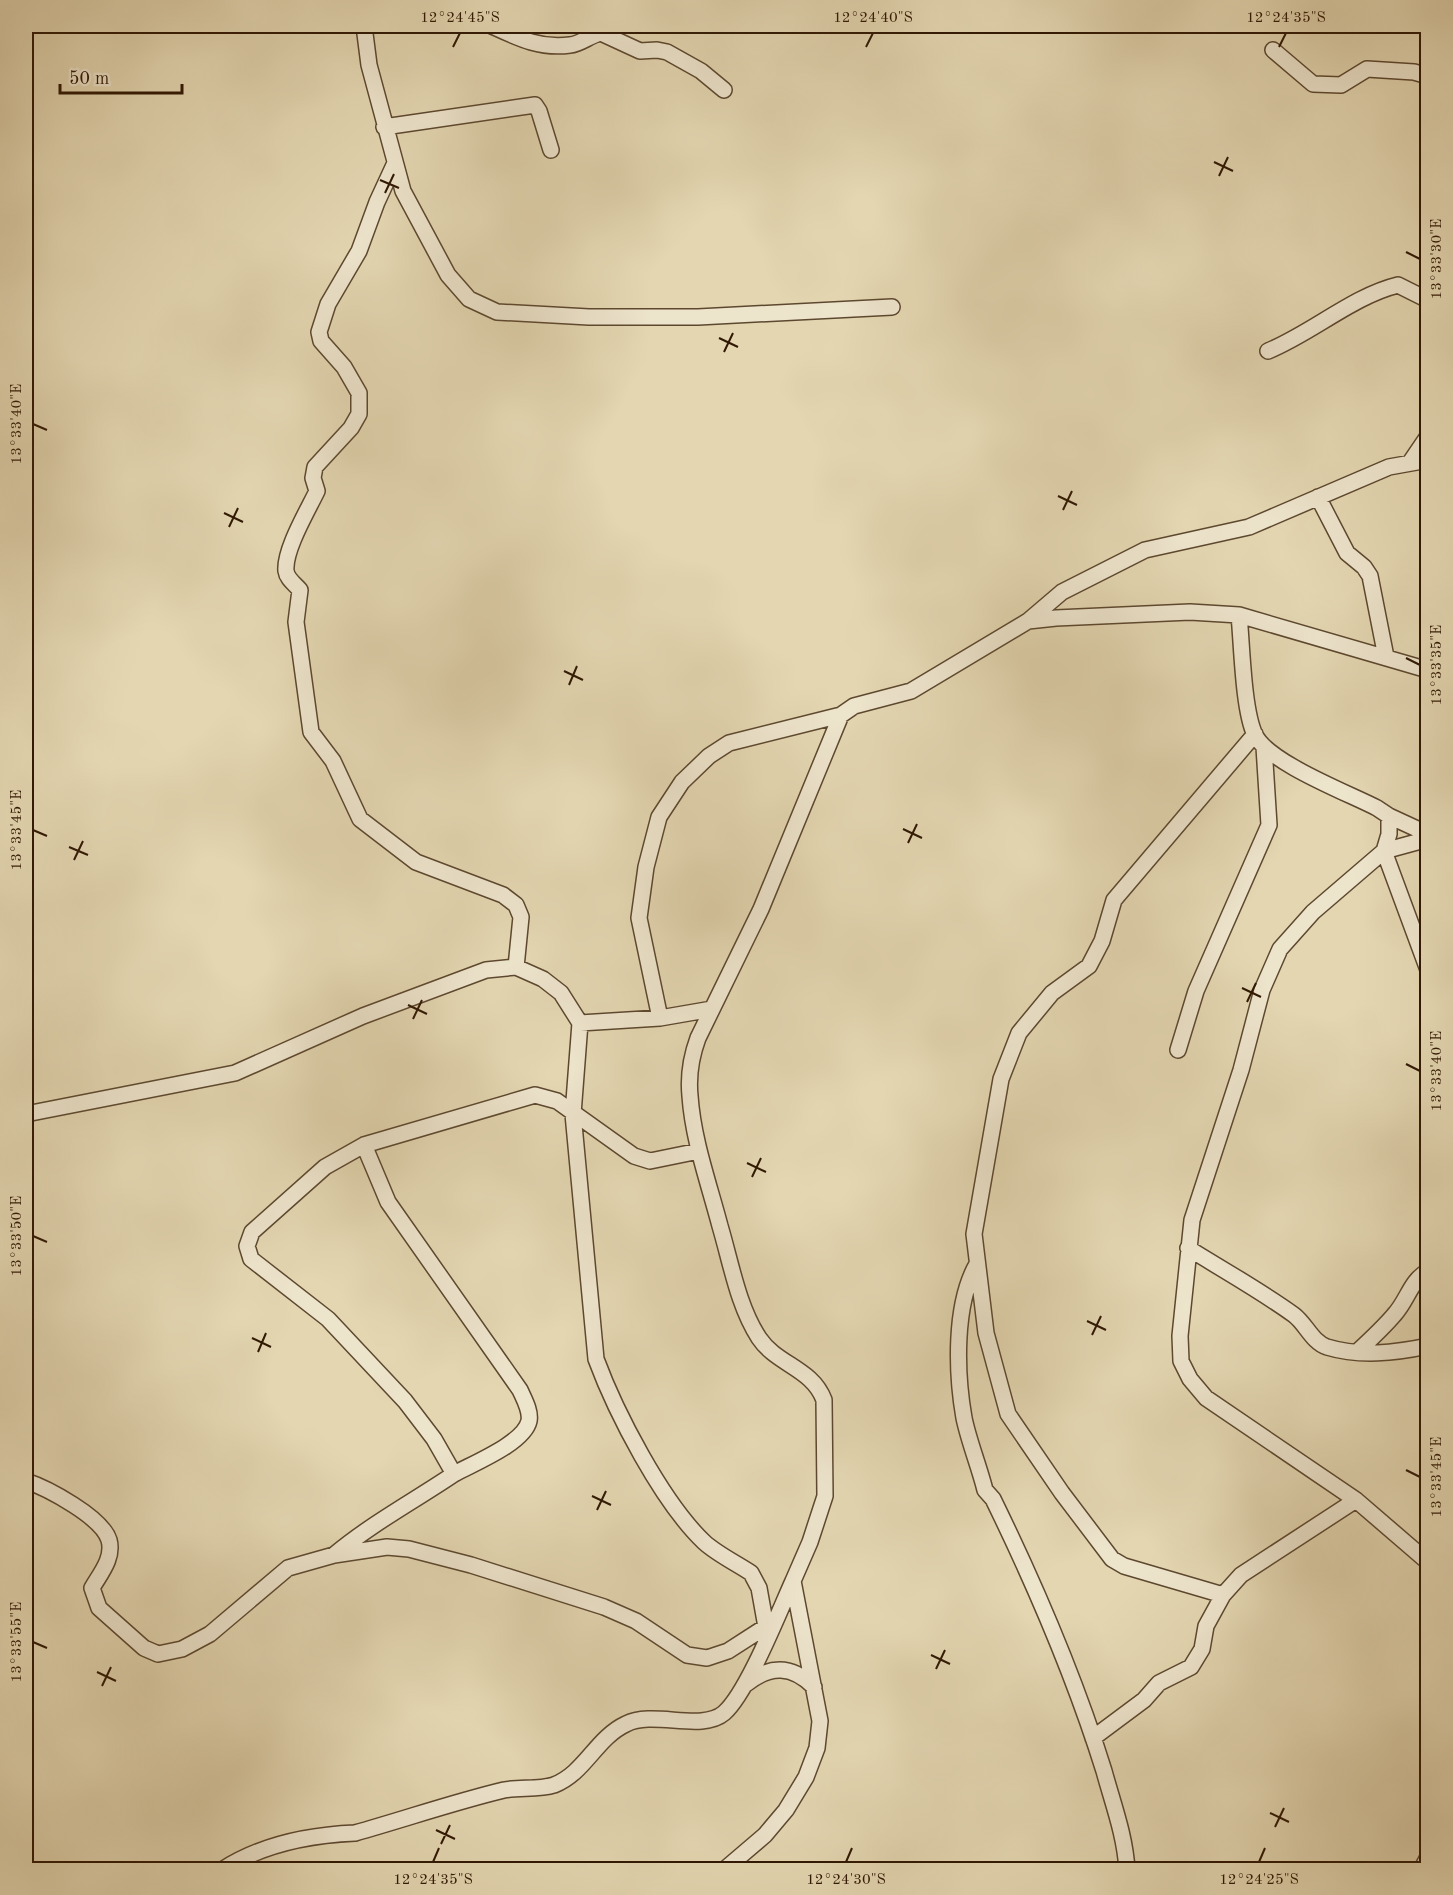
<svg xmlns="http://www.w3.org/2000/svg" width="1453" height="1895" font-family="'Old Standard TT',serif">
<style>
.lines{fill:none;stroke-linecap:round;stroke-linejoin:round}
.minor-casing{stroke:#5d482f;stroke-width:18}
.minor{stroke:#ede4cc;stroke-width:15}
.ticks{fill:none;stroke:#301804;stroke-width:2}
.neatline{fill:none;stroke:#301804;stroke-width:2}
.ticks-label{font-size:15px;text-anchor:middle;fill:#301804}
</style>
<rect width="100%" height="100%" fill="#e3d6b1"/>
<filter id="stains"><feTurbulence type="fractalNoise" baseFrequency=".00333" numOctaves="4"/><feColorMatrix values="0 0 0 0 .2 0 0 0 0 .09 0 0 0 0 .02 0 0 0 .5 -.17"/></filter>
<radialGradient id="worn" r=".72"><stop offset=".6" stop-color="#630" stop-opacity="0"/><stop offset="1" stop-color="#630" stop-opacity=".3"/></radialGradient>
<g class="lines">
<defs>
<path id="minor" d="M364,26L369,65L403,191L448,275L469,299L497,312L589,317H698L892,307
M492,26C518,38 540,49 570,45C581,44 590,35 601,33L640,51L657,50L667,52L701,71L724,90
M1273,50L1313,84L1341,85L1367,69L1414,72L1428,76
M384,127L535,105L539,111L551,150
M395,163L377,202L359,251L328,304L319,332L321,341L344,367L359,393V414L351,428L315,467L313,478L317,491C308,510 284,550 286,571C287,579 295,584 300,590L296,622L311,732L333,761L360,819L416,862L503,895L516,905L521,917L516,967
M1268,351C1312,333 1353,296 1398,285L1428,300
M1411,461L1428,436
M1318,497L1347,553L1364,567L1370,576L1386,657
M1239,615C1242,645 1243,710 1255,735C1269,763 1348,793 1377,808L1389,816V834L1384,851L1313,912L1280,949L1262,990L1241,1070L1192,1220L1180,1336L1181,1361L1190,1379L1206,1398L1356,1500L1428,1562
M1028,621L1062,592L1145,550L1249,527L1389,467L1428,460
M1389,816L1428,834
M1428,839L1384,851L1428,970
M660,1018L639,918L646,867L659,817L682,782L709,756L729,743L841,715
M580,1023L660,1018L712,1009
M1178,1050L1196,991L1269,825L1264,747
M26,1114L235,1073L363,1016L486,970L516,967L543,979L561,993L580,1023L573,1114L596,1359C616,1413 662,1502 704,1542C717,1554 736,1563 751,1573L759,1588L766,1627
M364,1145L388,1202L520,1390C524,1399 531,1411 529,1421C524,1443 474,1463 454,1474
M1188,1248C1223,1270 1261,1291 1294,1315C1306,1324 1312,1342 1327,1347C1360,1357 1395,1353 1428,1346
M977,1264C954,1304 956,1372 964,1418C969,1442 979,1466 985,1490L993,1499C1036,1587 1075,1678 1104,1771C1113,1804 1125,1835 1127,1870
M1357,1352C1370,1340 1383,1328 1394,1315C1408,1300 1410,1281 1428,1271
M26,1481C47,1488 102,1517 109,1540C114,1558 100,1574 92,1588L99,1608L144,1648L158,1654L182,1649L210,1634L288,1568L334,1555L387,1547L409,1549L471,1565L604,1607L636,1621L687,1655L707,1658L728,1651L773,1622
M334,1555C371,1524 414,1501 454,1474L434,1439L405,1401L328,1319L251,1259L247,1246L252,1232L325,1167L364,1145L535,1095L557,1101L634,1156L650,1161L699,1151
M1223,1595L1124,1566L1112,1559L1062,1493L1008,1414L986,1333L974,1234L1001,1079L1019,1033L1052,993L1089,966L1102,941L1114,900L1255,734
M746,1684C770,1665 792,1665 814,1687
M1093,1738L1144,1700L1159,1683L1191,1667L1202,1649L1206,1626L1223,1595L1241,1575L1356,1500
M222,1870C262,1844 308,1835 355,1833C405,1819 454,1802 504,1790C520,1787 539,1790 554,1785C585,1773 596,1738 626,1724C653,1710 702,1732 724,1713C747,1693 779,1612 793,1581
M724,1870L765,1835L786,1810L806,1777L817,1748L820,1721L793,1581L810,1542L825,1496L824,1400C812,1368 777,1365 759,1338C738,1306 731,1263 720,1226C709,1184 693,1140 690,1096C688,1076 691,1057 698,1038L761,909L841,715L854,706L911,691L1028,621L1056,618L1190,612L1239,615L1428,670
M1421,1870L1428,1857"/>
</defs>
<!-- minor casing -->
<use href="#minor" class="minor-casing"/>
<!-- minor -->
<use href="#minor" class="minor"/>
</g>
<!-- ticks -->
<path class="ticks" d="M453,47L460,33M866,47L873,33M1279,47L1286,33M1214,162L1233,171M1219,176L1228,157M380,180L399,188M385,193L394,174M1406,252L1420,259M719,338L738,347M724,352L733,333M33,424L47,430M1058,496L1077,505M1063,510L1072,491M224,513L243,522M229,527L238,508M1406,658L1420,665M564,671L583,680M569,685L577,666M903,829L922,838M33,830L47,836M908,843L917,824M69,847L88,855M74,860L83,841M1242,988L1261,997M1247,1002L1256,983M408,1005L427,1014M413,1019L422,1000M1406,1064L1420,1071M747,1163L766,1172M752,1177L761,1158M33,1236L47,1242M1087,1321L1106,1330M1092,1335L1101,1316M252,1338L271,1347M258,1352L266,1333M1406,1470L1420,1477M592,1496L611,1505M597,1510L606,1491M33,1642L47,1648M931,1655L950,1664M936,1669L945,1650M97,1672L116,1681M102,1686L111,1667M1270,1813L1289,1822M1275,1827L1284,1808M436,1830L455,1839M441,1844L450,1825M433,1862L439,1848M846,1862L852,1848M1259,1862L1265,1848"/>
<!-- margin -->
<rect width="1453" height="1895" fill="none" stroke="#e3d6b1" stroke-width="66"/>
<!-- scale -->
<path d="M60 84v9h122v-9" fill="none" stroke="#301804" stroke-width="3"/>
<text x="69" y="84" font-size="18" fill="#301804" stroke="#ede4cc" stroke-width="4.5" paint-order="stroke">50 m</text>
<rect x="33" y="33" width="1387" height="1829" class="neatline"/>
<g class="ticks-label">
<text x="460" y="22">12°24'45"S</text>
<text x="873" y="22">12°24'40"S</text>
<text x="1286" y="22">12°24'35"S</text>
<text transform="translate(1436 259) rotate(-90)" y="5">13°33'30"E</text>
<text transform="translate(16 424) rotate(-90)" y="5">13°33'40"E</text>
<text transform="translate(1436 665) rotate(-90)" y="5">13°33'35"E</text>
<text transform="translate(16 830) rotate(-90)" y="5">13°33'45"E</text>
<text transform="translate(1436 1071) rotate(-90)" y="5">13°33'40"E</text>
<text transform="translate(16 1236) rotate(-90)" y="5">13°33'50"E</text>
<text transform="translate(1436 1477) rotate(-90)" y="5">13°33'45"E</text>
<text transform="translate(16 1642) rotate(-90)" y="5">13°33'55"E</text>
<text x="433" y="1884">12°24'35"S</text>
<text x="846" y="1884">12°24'30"S</text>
<text x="1259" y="1884">12°24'25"S</text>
</g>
<rect width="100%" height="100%" filter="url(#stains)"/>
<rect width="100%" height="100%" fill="url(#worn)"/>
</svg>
